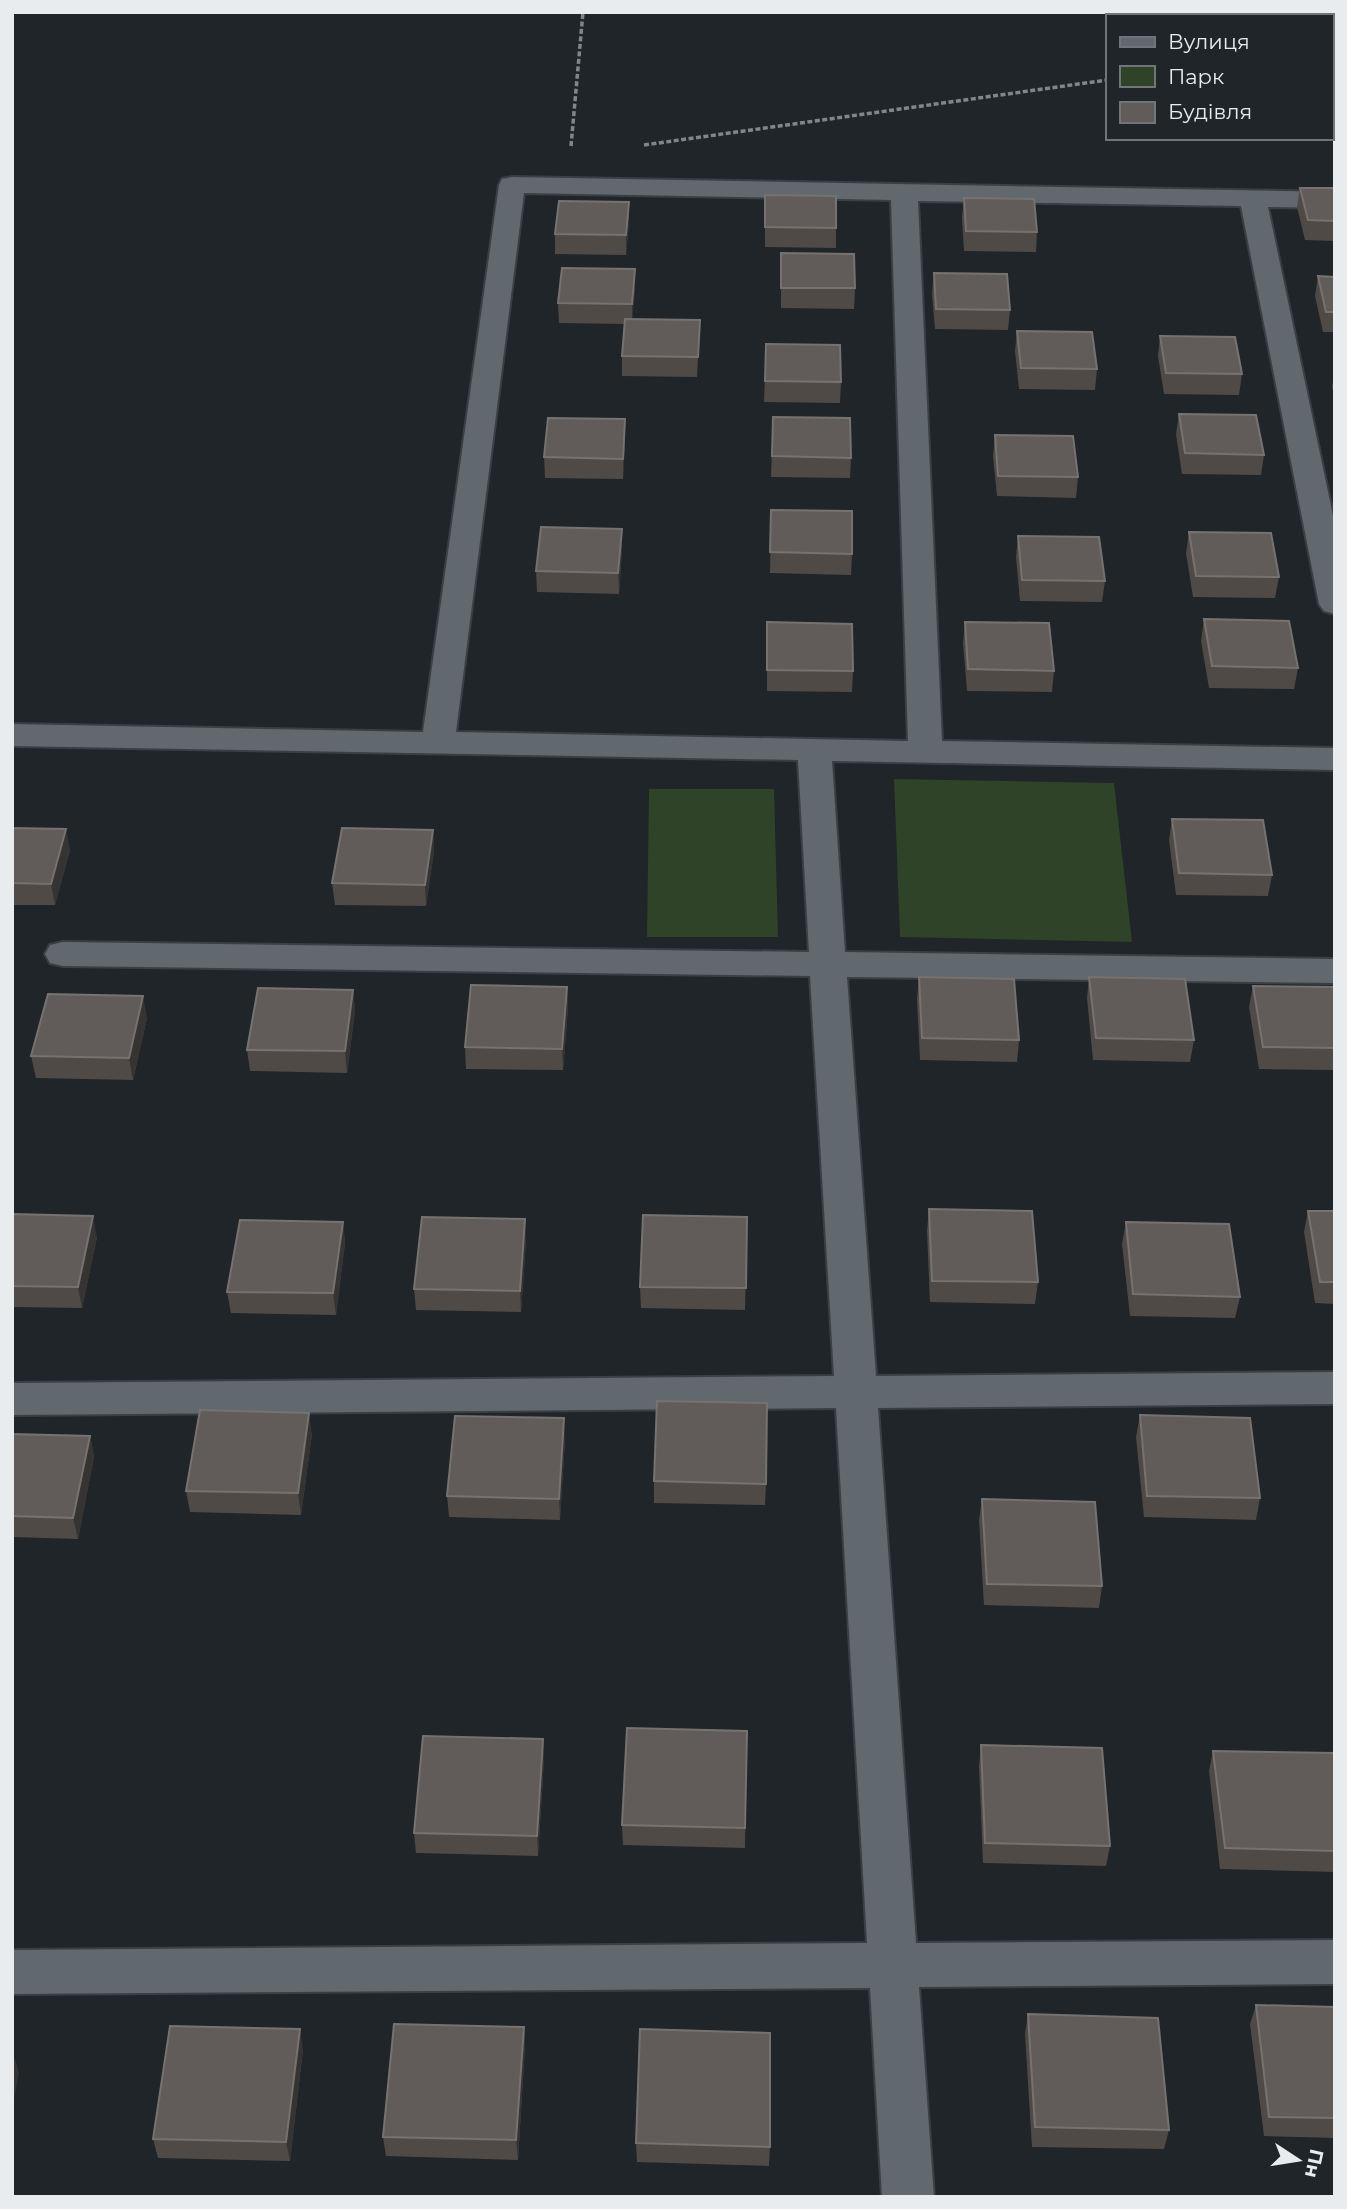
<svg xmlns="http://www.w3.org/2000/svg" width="1347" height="2209" font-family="Montserrat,sans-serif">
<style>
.green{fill:#2e4328}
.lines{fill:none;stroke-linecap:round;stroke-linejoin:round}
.minor-casing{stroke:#3a3f43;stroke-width:4}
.path{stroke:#81868a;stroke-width:3.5;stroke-dasharray:5 2.5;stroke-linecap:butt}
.minor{fill:#61686e;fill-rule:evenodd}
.wall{fill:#504a47}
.shaded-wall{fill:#363433}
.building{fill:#615c59;stroke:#767270;stroke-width:2}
</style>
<rect width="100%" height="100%" fill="#1f2529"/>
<!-- green -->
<path class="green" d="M894,779L1114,783L1132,942L900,937Z
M649,789H774L778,937H647Z"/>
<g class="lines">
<defs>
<path id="minor" d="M512,177L1335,192V208L1268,207L1335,525V614L1324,611L1319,604L1241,206L918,201L942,741L1335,748V770L832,761L845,952L1335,959V983L847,977L876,1376L1335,1372V1404L878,1408L916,1943L1335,1940V1984L919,1987L934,2197H882L870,1988L12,1994V1950L867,1943L836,1408L12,1415V1383L834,1376L810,976L63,966L50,963L45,954L50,945L63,942L809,952L798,760L12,746V724L423,732L499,185L502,179ZM524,193L891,200L908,741L456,732Z"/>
</defs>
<!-- minor casing -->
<use href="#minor" class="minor-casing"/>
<!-- path -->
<path class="path" d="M1331,48H1335
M644,145L1107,80
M571,146L583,12"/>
<!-- minor -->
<use href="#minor" class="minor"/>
</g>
<!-- wall -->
<path class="wall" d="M1300,188H1335V241L1305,240L1297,207Z
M765,195L836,228V248L765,247Z
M964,198L1037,232L1036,252L964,251L962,218Z
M629,222L626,255L555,254V234Z
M781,253L855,288L854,309L781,308Z
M934,273L1010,310L1008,330L935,329L932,293Z
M1318,276L1335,277V332H1323L1315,296Z
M635,289L632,319L700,320L697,377L622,376V356L625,324L559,323L558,303Z
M1017,331L1097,369L1095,390L1019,389L1015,351Z
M1160,336L1242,374L1239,395L1164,394L1158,356Z
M766,344L841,382L840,403L764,402Z
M1335,371V399L1332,387Z
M1179,414L1264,455L1261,475L1182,474L1176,434Z
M773,417L851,458L850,478L771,477Z
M995,435L1078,477L1076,498L997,496L993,456Z
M625,439L623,479L545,478L544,457Z
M771,510L852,554L851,575L770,573Z
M1189,532L1279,577L1275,598L1193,597L1186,553Z
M1018,536L1105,581L1102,602L1020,601L1016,557Z
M622,550L619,594L537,592L536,571Z
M1204,619L1298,668L1294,689L1209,688L1201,641Z
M767,622L853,671L852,692L767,691Z
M965,622L1054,671L1052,692L967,691L963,643Z
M1172,819L1272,875L1268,896L1176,895L1169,840Z
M12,828L70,850L55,905H12Z
M433,830L434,851L426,906L335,905L332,883Z
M919,977L1019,1040L1017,1062L920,1060L917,999Z
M1089,977L1194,1040L1190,1062L1093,1060L1087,998Z
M1253,986L1335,987V1070L1259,1069L1249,1007Z
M567,987L568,1009L563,1070L466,1069L465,1047Z
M353,990L355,1011L347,1073L250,1071L247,1050Z
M147,1018L133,1080L36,1078L31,1056Z
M929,1209L1038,1282L1035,1304L930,1302L927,1231Z
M1308,1211H1335V1304L1315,1303L1304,1232Z
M12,1214L97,1237L82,1308L12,1307Z
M747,1217L745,1310L641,1308L640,1287Z
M343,1222L345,1243L336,1315L231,1313L227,1292Z
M1126,1222L1240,1297L1235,1318L1130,1316L1122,1244Z
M526,1241L521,1312L416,1310L414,1289Z
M1140,1415L1260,1498L1256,1520L1144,1517L1136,1437Z
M12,1434L90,1436L94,1457L78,1539L12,1537Z
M312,1434L301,1515L190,1512L186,1491Z
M565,1439L560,1520L449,1517L447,1496Z
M654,1481L766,1484L765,1505L654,1503Z
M982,1499L1102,1586L1099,1608L984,1605L979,1520Z
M747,1731L745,1848L623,1845L622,1825Z
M543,1739L544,1759L538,1856L416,1853L414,1833Z
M981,1745L1110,1846L1106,1866L983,1863L979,1766Z
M1213,1751L1334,1753L1335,1872L1220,1869L1209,1771Z
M1256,2005L1335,2007V2138L1264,2136L1250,2024Z
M1028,2014L1169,2130L1164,2149L1032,2147L1025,2034Z
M524,2027L525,2046L518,2160L386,2156L383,2137Z
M303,2049L290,2161L158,2158L153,2139Z
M636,2143L770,2147L769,2166L637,2162Z"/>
<!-- shaded-wall -->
<path class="shaded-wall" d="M629,202V222L626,255V235Z
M635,269V289L632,324V304Z
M625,419V439L623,479V459Z
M622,529V550L619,594L618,573Z
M66,829L70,850L55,905L51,884Z
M433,830L434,851L426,906L425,885Z
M567,987L568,1009L563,1070L562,1049Z
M353,990L355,1011L347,1073L345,1051Z
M143,996L147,1018L133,1080L129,1058Z
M93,1216L97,1237L82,1308L78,1287Z
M525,1219L526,1241L521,1312L520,1291Z
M343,1222L345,1243L336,1315L333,1293Z
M309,1413L312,1434L301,1515L298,1493Z
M564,1418L565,1439L560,1520L559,1499Z
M90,1436L94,1457L78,1539L73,1518Z
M543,1739L544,1759L538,1856L537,1836Z
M524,2027L525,2046L518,2160L516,2140Z
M300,2029L303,2049L290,2161L286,2142Z
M13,2053L19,2073L12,2108V2058Z"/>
<!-- building -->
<path class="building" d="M1300,188H1335V221L1308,220Z
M765,195L836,196V228L765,227Z
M964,198L1034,199L1037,232L966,231Z
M559,201L629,202L626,235L555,234Z
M781,253L854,254L855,288H781Z
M562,268L635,269L632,304L558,303Z
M934,273L1007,274L1010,310L936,309Z
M1318,276L1335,277V312H1326Z
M625,319L700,320L698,357L622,356Z
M1017,331L1092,332L1097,369L1021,368Z
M1160,336L1235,337L1242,374L1166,373Z
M766,344L840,345L841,382L765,381Z
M1179,414L1256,415L1264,455L1185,453Z
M773,417L850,418L851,458L772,456Z
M548,418L625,419L623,459L544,457Z
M995,435L1073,436L1078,477L998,476Z
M771,510L852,511V554L770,552Z
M541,527L622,529L618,573L536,571Z
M1189,532L1271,533L1279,577L1196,576Z
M1018,536L1099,537L1105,581L1022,580Z
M1204,619L1289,621L1298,668L1212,666Z
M767,622L852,624L853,671L767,670Z
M965,622L1049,623L1054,671L968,669Z
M1172,819L1263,820L1272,875L1179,873Z
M12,828L66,829L51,884L12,883Z
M342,828L433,830L425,885L332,883Z
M919,977L1014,979L1019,1040L922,1038Z
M1089,977L1185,979L1194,1040L1096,1038Z
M471,985L567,987L562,1049L465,1047Z
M1253,986L1335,987V1048L1263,1047Z
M258,988L353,990L345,1051L247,1050Z
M48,994L143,996L129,1058L31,1056Z
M929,1209L1032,1211L1038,1282L932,1281Z
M1308,1211H1335V1282H1320Z
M12,1214L93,1216L78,1287L12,1286Z
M643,1215L747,1217L746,1288L640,1287Z
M422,1217L525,1219L520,1291L414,1289Z
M240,1220L343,1222L333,1293L227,1292Z
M1126,1222L1229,1224L1240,1297L1133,1294Z
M657,1401L767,1403L766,1484L654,1481Z
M200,1410L309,1413L298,1493L186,1491Z
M1140,1415L1250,1418L1260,1498L1147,1496Z
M455,1416L564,1418L559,1499L447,1496Z
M12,1434L90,1436L73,1518L12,1516Z
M982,1499L1095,1502L1102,1586L987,1584Z
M627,1728L747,1731L745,1828L622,1825Z
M423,1736L543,1739L537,1836L414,1833Z
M981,1745L1102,1748L1110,1846L985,1843Z
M1213,1751L1334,1753L1335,1851L1225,1848Z
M1256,2005L1335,2007V2118L1269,2117Z
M1028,2014L1158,2018L1169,2130L1035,2127Z
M394,2024L524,2027L516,2140L383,2137Z
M170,2026L300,2029L286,2142L153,2139Z
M640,2029L770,2033V2147L636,2143Z"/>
<!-- border -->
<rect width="1347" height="2209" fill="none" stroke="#e8ecef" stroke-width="28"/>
<!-- legend -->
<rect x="1106" y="14" width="228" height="126" fill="#1f2529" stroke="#6f7578" stroke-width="2"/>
<rect x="1120" y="37" width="35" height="10" fill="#61686e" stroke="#6f7578" stroke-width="2"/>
<text x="1168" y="49" font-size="21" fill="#e8ecef">Вулиця</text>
<rect x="1120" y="66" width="35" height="21" fill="#2e4328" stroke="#6f7578" stroke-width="2"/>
<text x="1168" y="84" font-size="21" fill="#e8ecef">Парк</text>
<rect x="1120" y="102" width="35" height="21" fill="#615c59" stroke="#6f7578" stroke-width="2"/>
<text x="1168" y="119" font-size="21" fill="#e8ecef">Будівля</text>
<!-- north arrow -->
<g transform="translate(1298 2160) rotate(102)" stroke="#1f2529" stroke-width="5" paint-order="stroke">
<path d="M0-5L12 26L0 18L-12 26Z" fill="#e8ecef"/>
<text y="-10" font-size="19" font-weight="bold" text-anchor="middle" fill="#e8ecef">Пн</text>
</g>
</svg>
